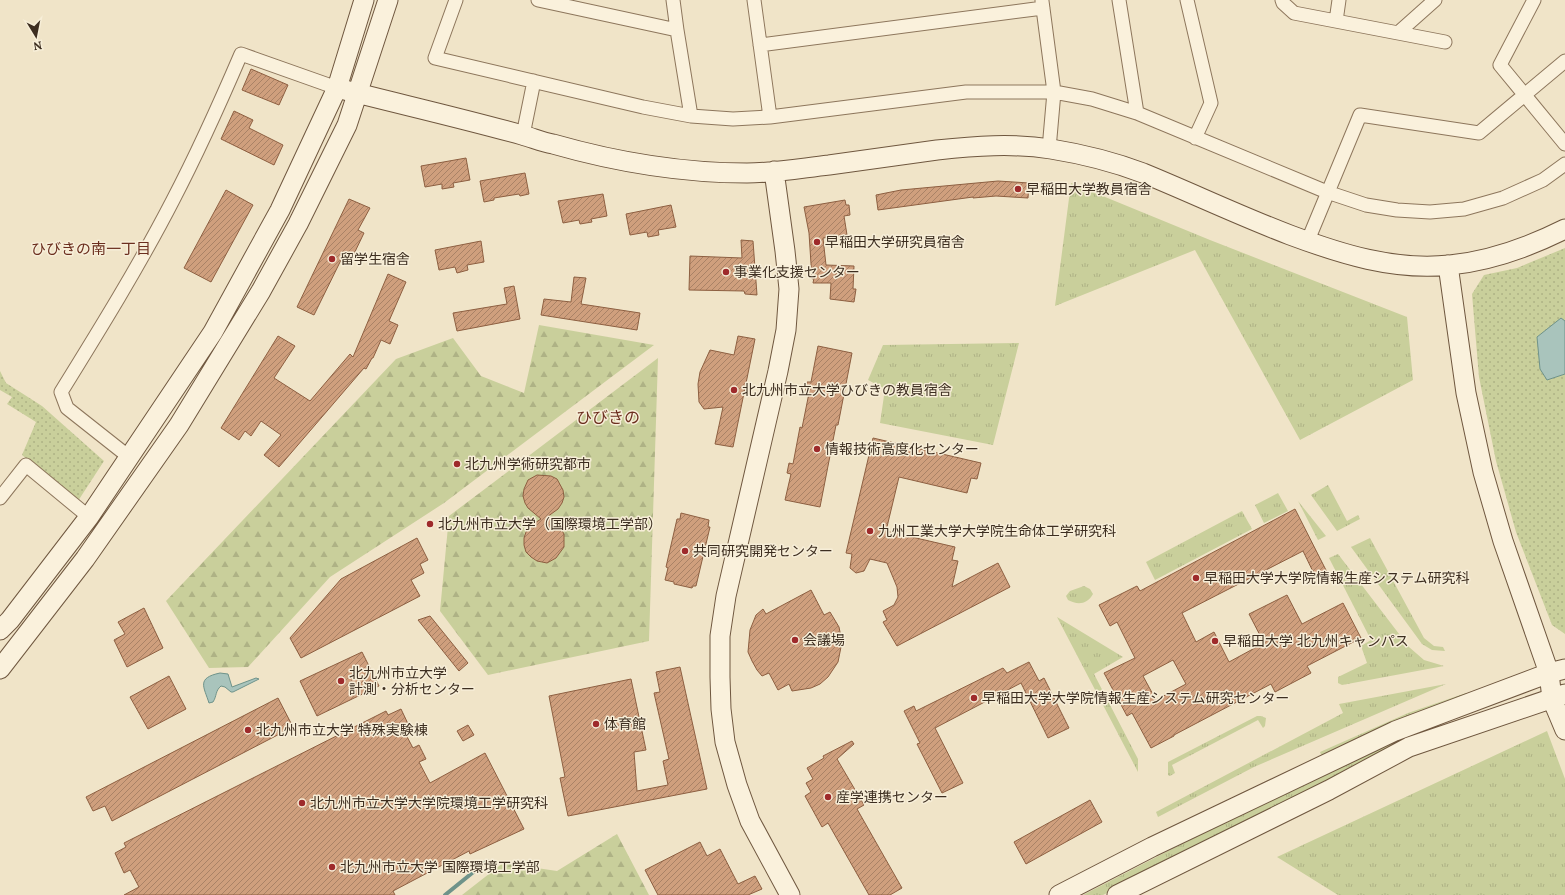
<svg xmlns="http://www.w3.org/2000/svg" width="1565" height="895" font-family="Lora,'Noto Sans JP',serif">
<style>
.grass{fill:url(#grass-tufts)}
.forest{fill:url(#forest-firs)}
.park{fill:url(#park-dots)}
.water{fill:#a9c4bc;stroke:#6f938a}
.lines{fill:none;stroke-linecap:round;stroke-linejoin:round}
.stream{stroke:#6f938a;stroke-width:4}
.building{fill:url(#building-hatch);stroke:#8d5f41;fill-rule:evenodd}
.street-casing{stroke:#8d765c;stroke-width:15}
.secondary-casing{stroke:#6f573f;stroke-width:21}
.street{stroke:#faf1dc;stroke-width:13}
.secondary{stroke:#faf1dc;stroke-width:19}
.poi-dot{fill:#9e2a2b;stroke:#f7eed8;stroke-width:1.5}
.labels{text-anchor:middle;stroke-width:3;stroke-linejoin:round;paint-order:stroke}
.poi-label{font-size:14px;fill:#3d2e20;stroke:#f7eed8;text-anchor:start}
.neighbourhood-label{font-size:15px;fill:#6b2e1e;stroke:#f7eed8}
.quarter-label{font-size:16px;fill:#6b2e1e;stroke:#f7eed8}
</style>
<defs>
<pattern id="grass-tufts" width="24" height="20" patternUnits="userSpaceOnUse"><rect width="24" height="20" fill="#c9cf9b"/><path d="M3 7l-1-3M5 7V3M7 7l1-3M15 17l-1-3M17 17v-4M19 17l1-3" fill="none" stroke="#aeb285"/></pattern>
<pattern id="forest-firs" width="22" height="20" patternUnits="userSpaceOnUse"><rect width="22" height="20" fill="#c9cf9b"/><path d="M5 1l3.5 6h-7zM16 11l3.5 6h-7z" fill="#aeb285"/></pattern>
<pattern id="park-dots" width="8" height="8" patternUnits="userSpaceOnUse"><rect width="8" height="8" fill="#c9cf9b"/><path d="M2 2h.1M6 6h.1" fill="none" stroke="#aeb285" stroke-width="1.8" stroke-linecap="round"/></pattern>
<pattern id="building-hatch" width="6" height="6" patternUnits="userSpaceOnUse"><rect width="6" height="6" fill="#cf9f7d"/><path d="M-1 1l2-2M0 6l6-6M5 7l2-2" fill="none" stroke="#a98266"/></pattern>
</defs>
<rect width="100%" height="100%" fill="#f0e4c8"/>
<!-- grass -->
<path class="grass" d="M1071,183L1210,240L1407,317L1413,380L1300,440L1195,250L1055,306Z
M1019,343L993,445L880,423L885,389L868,380L883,345Z
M1328,485L1347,521L1358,515L1360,519L1337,531L1311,495Z
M1278,493L1288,511L1264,523L1255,505Z
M1298,501L1326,536L1318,540Z
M1242,511L1252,529L1155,580L1146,562Z
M1370,538L1424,638L1434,646L1443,647L1445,651L1432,650L1422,644L1351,547Z
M1338,554L1409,647L1424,660L1444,666L1342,685L1338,683V677L1367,663L1361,646L1371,640L1329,558Z
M1084,586L1090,589L1093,594C1087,605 1077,605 1068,600L1066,596L1070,591Z
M1057,617L1123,657L1094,674L1138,759V772Z
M1446,684L1254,767L1158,817L1156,812L1343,713L1339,704Z
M1466,693L1468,698L1323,759L1320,752L1408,713Z
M1522,698L1524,699L1237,827L1103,895H1083L1232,818L1297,786L1414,734L1471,718Z
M1257,716H1261L1266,718L1265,726L1263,728L1258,720L1172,765L1175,773L1170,776L1168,775V762Z
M1547,731L1565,779V895H1338L1277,857Z"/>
<!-- forest -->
<path class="forest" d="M539,325L654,345L444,503L330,577L248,667L209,668L166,601L396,359L453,338L481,376L524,393Z
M658,358L649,641L488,675L440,611L449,516Z
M617,834L649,895H462L503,863L557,871Z"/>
<!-- park -->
<path class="park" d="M1565,248V634L1552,625L1516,532L1496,461L1479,377L1472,294L1484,275L1517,268Z
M0,371L6,383L42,406L104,461L78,501L22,455L36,422L7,404L12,397L0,390Z"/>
<!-- water -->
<path class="water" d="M1561,318L1565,321V374L1547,380L1540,369L1537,337Z
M220,673L228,674L232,687L256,678L259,679L233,692H231L225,687L221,686C215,691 217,696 213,702L209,703C204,687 196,678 220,673Z"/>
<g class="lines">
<!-- stream -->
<path class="stream" d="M445,895L487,861"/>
</g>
<!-- building -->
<path class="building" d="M251,69L288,85L279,105L242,90Z
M234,111L253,120L249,128L283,145L274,165L221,139Z
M466,158L470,180L453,183L454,187L442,189V184L425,187L421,166Z
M525,173L529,194L520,196L519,194L494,198V200L484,202L480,181Z
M998,181L1029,183L1028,198L996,196L973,198V197L878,210L876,195L901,190Z
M226,190L253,205L211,282L184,268Z
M603,194L607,216L591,219L592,222L580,224L579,220L563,223L558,201Z
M349,199L370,208L358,230L364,233L351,260L343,256L314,315L297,307Z
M845,200L846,205H849L850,215L844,216L847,235L823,238L826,265L854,266L853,289H856L854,302L830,299L831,283H813L814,278L812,279L809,233L804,207Z
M671,205L676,227L658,230L659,235L648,237L647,232L630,235L626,214Z
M741,240L753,241L757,295L745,294L744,291L689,290L690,256L742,258Z
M481,241L484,262L467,265L468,270L457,273L455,267L439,270L435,250Z
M388,274L406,282L389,321L398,325L390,344L381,340L373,358H372L366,369L364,368L279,467L264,455L281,435L261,421L251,436L245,431L239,440L221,428L278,336L295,346L274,378L310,401L350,354L353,357Z
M574,277L586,278L581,304L640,313L637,330L541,315L544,299L571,302Z
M514,286L520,319L457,331L453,313L507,304L504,288Z
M738,336L755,339L733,447L715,444L723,407L704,409L699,402L698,384L700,372L710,350L734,355Z
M818,346L852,353L838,425H836L820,507L785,500L791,474L787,473L789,463L793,464L800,427L802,428L809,393L805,392L807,382H811Z
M873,438L981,463L977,479L971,478L967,493L899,477L886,531L955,547L952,560L958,561L952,587L998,563L1010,587L897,646L883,622L887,620L883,611L894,605L898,597L897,587L887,563L870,559L864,571L856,573L850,568L852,554L846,553Z
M537,475L551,476L557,479L563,490L564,497L562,503L558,509L547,517L561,529L564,534V547L556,558L547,563L537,561L531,557L526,552L524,545V538L526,532L530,526L541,519L528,508L525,503L523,496L524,489L528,480Z
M1295,509L1330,578L1319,584L1303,551L1182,613L1196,642L1214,632L1229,662L1264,643L1249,614L1287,595L1302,624L1343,603L1361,638L1307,666L1311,673L1275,692L1271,684L1174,735V736L1151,748L1132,713L1127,716L1104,673L1135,658L1117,622L1110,626L1099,605L1137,586L1140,591ZM1173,660L1186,684L1156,700L1143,676Z
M681,513L709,520L708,527H710L696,586H693L692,588L674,584V582L665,580L668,568L666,567L677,519H680Z
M417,538L428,560L420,564L424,573L411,580L420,596L301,658L290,638L341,579Z
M811,590L824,615L830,612L839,627L842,642L838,662L828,677L820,684L811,688L792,691L789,684L778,690L769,673L762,676L757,670L752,661L748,652L750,630L756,615L763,609L766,614Z
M144,608L163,648L127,667L114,640L125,634L118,622Z
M430,616L468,663L459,671L418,620Z
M362,652L379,686L317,716L300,681Z
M1029,662L1039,681L1044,678L1069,728L1048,738L1021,683L935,728L963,783L942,793L917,744L920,743L904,711L914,706L916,711L1003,668L1007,673Z
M680,667L707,789L568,816L560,778L565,777L549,696L631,679L646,750L634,752L637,791L668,785L663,761L669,759L654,693L660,692L656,672Z
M169,676L186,709L148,729L130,697Z
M278,698L293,727L112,821L105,806L93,811L86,797Z
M401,709L410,728L404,731L413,748L419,745L426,759L419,762L430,783L485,753L524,829L470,854L469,851L393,891L395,895H124L139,887L130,870L124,873L115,853L126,847L124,843L386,711L388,715Z
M468,725L474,735L463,741L457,731Z
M852,741L854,744L837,759L864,805L857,809L902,888L890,895H869L828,823L822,827L805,796L811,792L806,783L813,779L807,768L824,758L823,756Z
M1090,800L1102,822L1026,864L1014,842Z
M700,842L707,856L720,849L738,884L755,876L762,889L748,895H658L645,870Z"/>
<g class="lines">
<defs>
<path id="street" d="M456,0L435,58L643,107L691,116L733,119L770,117L966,92H1054L1092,99L1137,113L1327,192L1366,205L1397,210L1430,212L1464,209L1503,198L1543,180L1565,164
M538,0L677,30L691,116
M673,0L677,30
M754,0L770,117
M1119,0L1137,113
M1187,0L1211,103L1195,138
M1282,0L1283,3L1294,13L1445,42
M1534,0L1500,65L1565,144
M1042,1L1054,92L1049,149
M1336,21L1339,0
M1399,32L1435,0
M760,45L1043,8
M523,135L534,81
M1306,241L1311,233L1360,115L1479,133L1565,61
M129,457L67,408L61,392C100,329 139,266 173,200C198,152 220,103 241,54L337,88
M0,498L26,465L89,517"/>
<path id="secondary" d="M337,88C399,104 461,118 522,135C533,138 542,142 553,144C616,162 681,173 747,173C775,173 802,168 829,165C865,160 901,155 937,150C974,146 1013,143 1051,149C1082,154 1114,162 1143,173C1192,193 1240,216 1290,235C1341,254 1394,271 1450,265C1491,261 1529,247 1565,229
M774,171L785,251L789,289L786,330L778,371L726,596L720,636V677L721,709L725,742L737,785L750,821L790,895
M1448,265L1466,393L1483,472L1503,541L1549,673L1552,699L1565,730
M0,630L10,620L89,517L213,332L280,210L337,88L364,0
M0,669L85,559L179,425L261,291L298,224L347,125L388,0
M1059,895L1152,847L1395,731L1549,673L1565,669
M1117,895L1329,790L1409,747L1565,694"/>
</defs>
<!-- street casing -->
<use href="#street" class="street-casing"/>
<!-- secondary casing -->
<use href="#secondary" class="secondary-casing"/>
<!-- street -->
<use href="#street" class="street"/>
<!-- secondary -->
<use href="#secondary" class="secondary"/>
</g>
<!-- markers -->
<g class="poi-dot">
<circle cx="1018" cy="189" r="4"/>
<circle cx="817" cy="242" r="4"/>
<circle cx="332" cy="259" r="4"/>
<circle cx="726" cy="272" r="4"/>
<circle cx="734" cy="390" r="4"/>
<circle cx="817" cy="449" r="4"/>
<circle cx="457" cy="464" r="4"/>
<circle cx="430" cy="524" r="4"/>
<circle cx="870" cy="531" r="4"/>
<circle cx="685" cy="551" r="4"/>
<circle cx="1196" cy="578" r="4"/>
<circle cx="795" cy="640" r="4"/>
<circle cx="1215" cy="641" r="4"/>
<circle cx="341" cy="681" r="4"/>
<circle cx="974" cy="698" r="4"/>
<circle cx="596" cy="724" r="4"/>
<circle cx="248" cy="730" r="4"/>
<circle cx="828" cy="797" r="4"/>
<circle cx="302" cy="803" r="4"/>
<circle cx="332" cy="867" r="4"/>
</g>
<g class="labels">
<!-- poi labels -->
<g class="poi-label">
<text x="1026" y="194">早稲田大学教員宿舎</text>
<text x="825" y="247">早稲田大学研究員宿舎</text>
<text x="340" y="264">留学生宿舎</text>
<text x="734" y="277">事業化支援センター</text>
<text x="742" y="395">北九州市立大学ひびきの教員宿舎</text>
<text x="825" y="454">情報技術高度化センター</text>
<text x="465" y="469">北九州学術研究都市</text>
<text x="438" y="529">北九州市立大学（国際環境工学部）</text>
<text x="878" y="536">九州工業大学大学院生命体工学研究科</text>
<text x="693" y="556">共同研究開発センター</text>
<text x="1204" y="583">早稲田大学大学院情報生産システム研究科</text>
<text x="803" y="645">会議場</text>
<text x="1223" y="646">早稲田大学 北九州キャンパス</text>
<text x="349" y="678">北九州市立大学<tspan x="349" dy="16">計測・分析センター</tspan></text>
<text x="982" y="703">早稲田大学大学院情報生産システム研究センター</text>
<text x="604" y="729">体育館</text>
<text x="256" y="735">北九州市立大学 特殊実験棟</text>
<text x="836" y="802">産学連携センター</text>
<text x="310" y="808">北九州市立大学大学院環境工学研究科</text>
<text x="340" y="872">北九州市立大学 国際環境工学部</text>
</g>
<!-- neighbourhood labels -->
<g class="neighbourhood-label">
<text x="91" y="254">ひびきの南一丁目</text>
</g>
<!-- quarter labels -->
<g class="quarter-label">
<text x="608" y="423">ひびきの</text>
</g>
</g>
<!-- north arrow -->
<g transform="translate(36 36) rotate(170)" stroke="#f7eed8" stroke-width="3" paint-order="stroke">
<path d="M0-3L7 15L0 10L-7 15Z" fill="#3d2e20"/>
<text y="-6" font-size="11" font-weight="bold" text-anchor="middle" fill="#3d2e20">N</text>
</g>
</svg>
